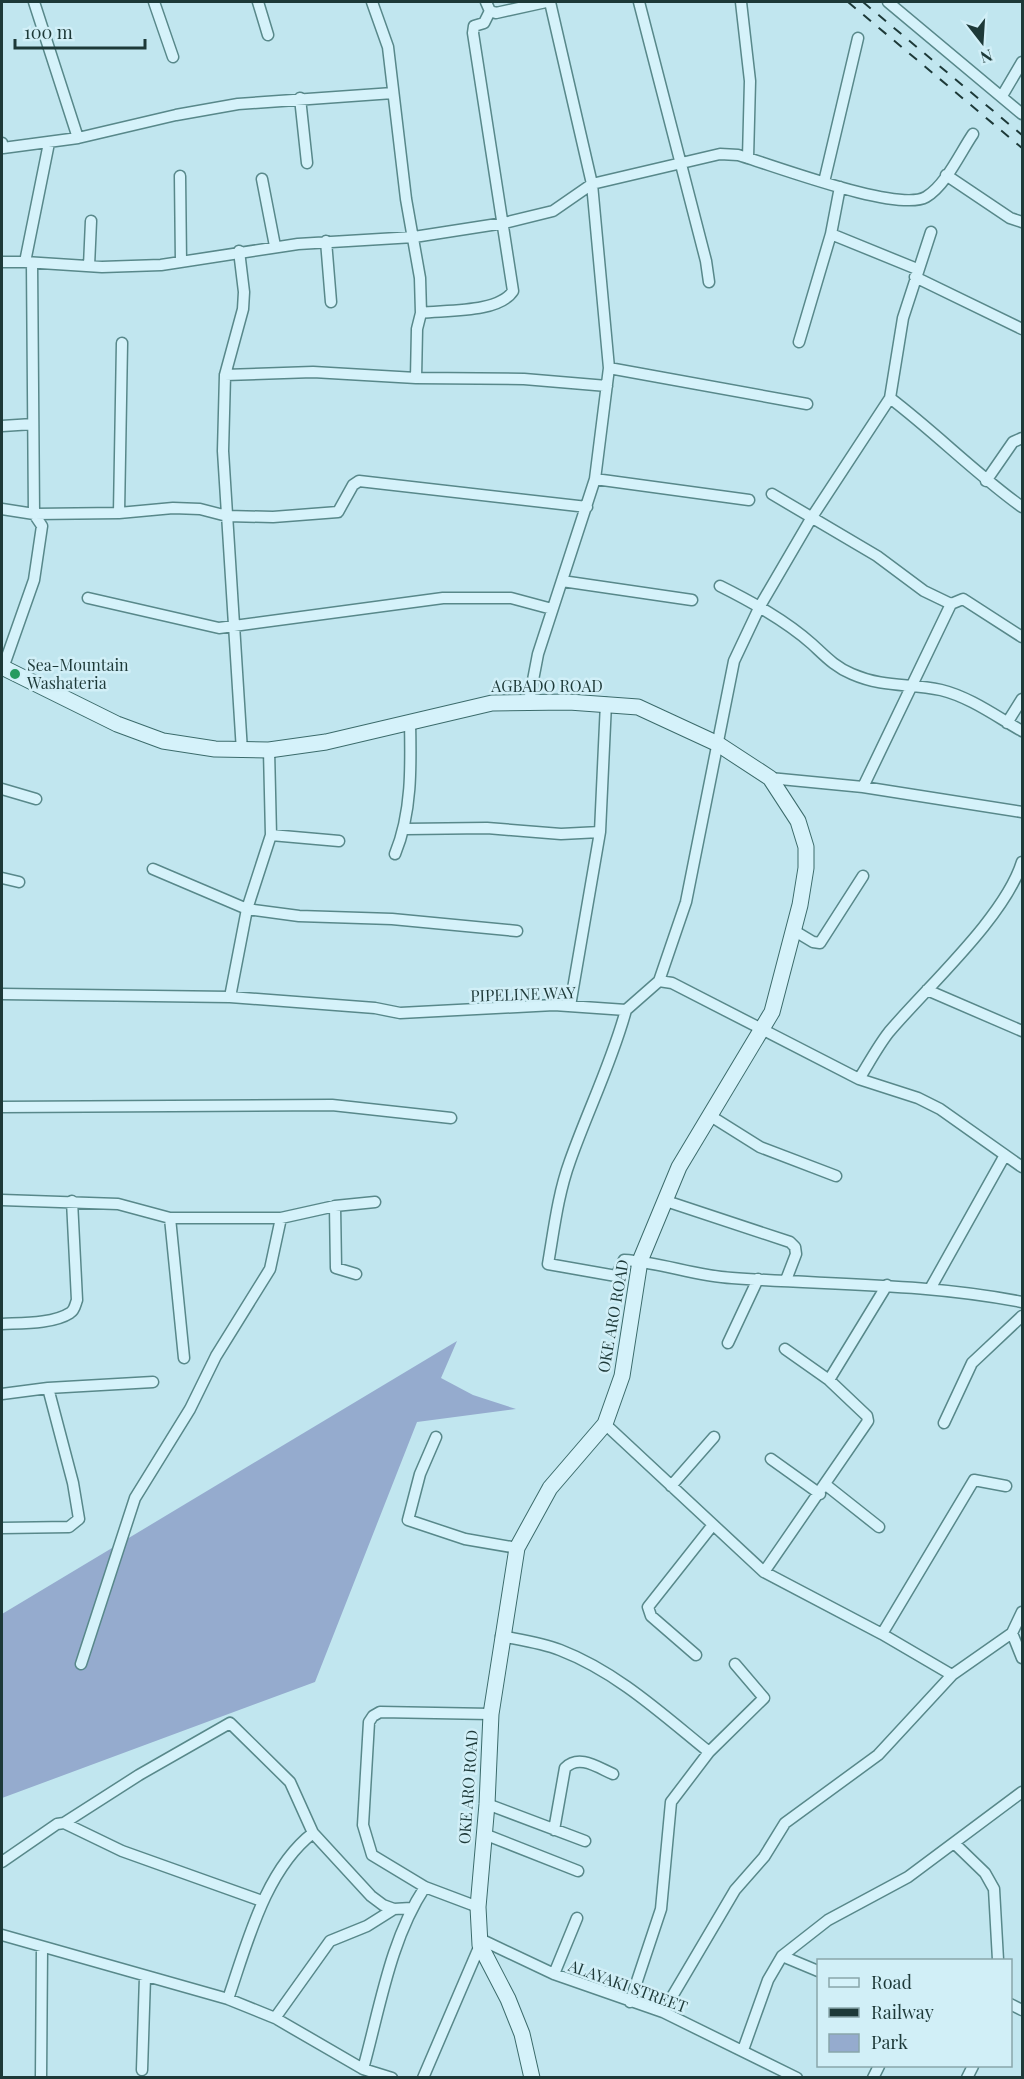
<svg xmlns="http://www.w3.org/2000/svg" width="1024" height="2079" font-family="'Playfair Display',serif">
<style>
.green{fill:#95abce}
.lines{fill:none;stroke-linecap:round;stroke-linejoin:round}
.street-casing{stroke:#58888a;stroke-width:13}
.secondary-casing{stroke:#3b6b6b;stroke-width:17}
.street{stroke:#d5f2fa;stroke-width:10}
.secondary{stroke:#d5f2fa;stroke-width:15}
.rail{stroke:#1d3938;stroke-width:2;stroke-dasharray:10 10;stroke-linecap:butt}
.poi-dot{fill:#269b5f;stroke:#d1eff7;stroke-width:2}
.labels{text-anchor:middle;stroke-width:5;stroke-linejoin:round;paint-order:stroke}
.poi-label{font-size:16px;fill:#1d3938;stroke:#d1eff7;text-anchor:start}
.street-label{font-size:16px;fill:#1d3938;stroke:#d1eff7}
</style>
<rect width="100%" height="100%" fill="#c1e6ef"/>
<!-- green -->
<path class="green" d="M457,1341L441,1378L473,1395L516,1409L417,1422L315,1682L2,1798V1614Z"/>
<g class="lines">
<defs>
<path id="street" d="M34,2L78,138
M154,2L173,57
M258,2L268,35
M372,2L388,47L406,199L420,278L421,313L417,329L416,378
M486,2L490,11L496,13L546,2
M639,2L706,261L709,282
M741,2L750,81L748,158
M888,2L1022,114
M1002,96L1022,62
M300,98L307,163
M2,143L3,148L78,138L176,115L238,104L393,93
M49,143L25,262L102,267L161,265L298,244L414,237L504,223L553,211L592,184L720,154L738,155C773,165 898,213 926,197C946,185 960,153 973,134
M946,175L1010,218L1022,222
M180,176L181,262
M262,179L275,246
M824,182L858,38
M831,234L917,269
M326,241L331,302
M239,251L244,292L243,309L225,375L223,451L242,751
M2,262H25
M89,266L91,221
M915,277L1022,329
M421,313C446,310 499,313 513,291L473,33L474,26L484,23L490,11
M799,342L831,234L840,187
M609,368L807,404
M225,375L313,372L416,378L524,379L607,386
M890,398C936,433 976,474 1022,507
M2,426L33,424
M595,479L749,500
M986,481L1013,442L1022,438
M772,494L877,556L924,591L951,604
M2,509L34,514L119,513L173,508L200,509L227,516L273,517L338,512L353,485L359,481L587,507
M119,513L122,343
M562,581L692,600
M720,586C752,602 785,620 812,644C825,656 835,667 852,674C884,688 909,683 941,690C970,697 997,717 1022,731
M88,598L219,628L443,598H511L552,609
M3,668L34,580L42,526L34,514L32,263
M529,701L538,654L595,479L609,368L592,184L550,2
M1007,723L1022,699
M770,778L863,787L1022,812
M863,787L951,604L963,599L1022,637
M2,789L36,799
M406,829L487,828L561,834L600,832
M271,835L339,841
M395,854C412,813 411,766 410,721
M153,869L247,909L299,916L392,919L517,931
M2,878L19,882
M793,930L813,942L820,943L863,876
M659,981L686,902L734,661L760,606L812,517L890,398L903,318L931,232
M927,990L1022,1031
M2,994L230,997L375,1008L400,1013L554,1005L626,1010L659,981L672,983L859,1079L918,1098L940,1109L1022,1167
M230,997L247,909L271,835L269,750
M570,1006L600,832L606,703
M626,1010C612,1062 588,1110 570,1161C558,1194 554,1229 548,1264L616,1276L624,1260C660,1262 695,1276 732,1278C829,1285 926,1283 1022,1302
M859,1079C869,1063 878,1046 889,1032C928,986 1005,917 1022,862
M2,1107L332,1105L451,1118
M709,1115L760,1147L836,1176
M2,1200L118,1204L170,1218H281L335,1206L375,1202
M666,1201L790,1242L795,1247L796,1254L786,1280
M335,1206L336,1268L356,1274
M170,1218L184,1358
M930,1289L1005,1155
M2,1324C21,1323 53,1324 70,1313C75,1310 75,1305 77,1300L72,1201
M728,1343L758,1279
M829,1380L887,1285
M48,1388L153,1382
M2,1394L48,1388L73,1483L79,1519L69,1527L2,1528
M944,1423L972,1363L1022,1316
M605,1424L764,1572L882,1634L952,1675
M436,1437L420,1474L408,1520L465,1539L517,1548
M771,1459L820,1494
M826,1485L879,1527
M671,1486L714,1437
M764,1572L868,1421L867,1416L829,1380L785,1349
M1012,1633L1022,1658
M882,1634L974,1480L1006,1486
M501,1636C521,1640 542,1643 560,1650C617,1672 662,1714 709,1752
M696,1655L651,1616L648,1607L712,1526
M81,1664L135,1498L190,1409L216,1356L270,1269L281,1218
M487,1804L585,1841
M64,1823L122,1851L262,1901
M554,1830L565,1768C579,1754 597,1767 613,1774
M484,1834L578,1871
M954,1843L985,1873L994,1889L998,1960
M2,1862L57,1824L64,1823L139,1775L230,1723L290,1782L313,1833L371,1896L383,1905L394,1909L411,1908
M478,1907L425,1887L372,1855L363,1825L369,1722L373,1716L380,1712L491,1714
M2,1935L228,1999L275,2018L363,2069L392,2078
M480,1939L554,1974L663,2012L797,2078
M782,1956L818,1971
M554,1974L577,1918
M228,1999C247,1944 265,1870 313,1833
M630,2002L661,1909L671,1802L709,1752L764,1698L735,1664
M1010,2004L1022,2010
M663,2012L735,1890L764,1857L785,1823L878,1755L952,1675L1012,1633L1022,1612
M275,2018L330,1941L367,1926L394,1909
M743,2050L768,1980L782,1956L828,1920L908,1877L1022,1792
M363,2069C380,2008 390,1940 425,1887
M142,2070L145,1977
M41,2078L42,1948
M423,2078L480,1945
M873,2078L879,2066
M967,2078L973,2066"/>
<path id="secondary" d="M2,667L117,724L163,741L215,749L269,750L326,742L492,703L569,702L638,707L718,744L770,778L798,821L806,847V868L800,905L772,1012L679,1167L640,1261L622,1376L605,1424L550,1488L517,1548L491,1714L487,1804L478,1907L480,1945L508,1999L522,2034L532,2078"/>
</defs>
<!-- street casing -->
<use href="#street" class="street-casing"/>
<!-- secondary casing -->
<use href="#secondary" class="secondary-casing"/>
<!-- street -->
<use href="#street" class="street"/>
<!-- secondary -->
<use href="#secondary" class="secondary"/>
<!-- rail -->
<path class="rail" d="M848,2L1022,148
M863,2L1022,135"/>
</g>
<!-- markers -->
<circle class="poi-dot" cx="15" cy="674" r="6"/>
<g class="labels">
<!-- poi labels -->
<g class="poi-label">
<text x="27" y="671">Sea-Mountain<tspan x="27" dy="18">Washateria</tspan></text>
</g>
<!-- street labels -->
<g class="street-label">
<text x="547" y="692">AGBADO ROAD</text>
<text transform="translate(523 994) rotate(-2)" y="6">PIPELINE WAY</text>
<text transform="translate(613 1316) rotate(-80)" y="6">OKE ARO ROAD</text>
<text transform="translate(468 1787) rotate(-86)" y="6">OKE ARO ROAD</text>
<text transform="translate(628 1986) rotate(20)" y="6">ALAYAKI STREET</text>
</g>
</g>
<!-- border -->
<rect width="1024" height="2079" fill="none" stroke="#1d3938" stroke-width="6"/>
<!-- legend -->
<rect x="817" y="1959" width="195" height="108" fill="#d1eff7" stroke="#89a6ab" stroke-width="1.5"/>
<rect x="829" y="1978" width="30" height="9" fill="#d5f2fa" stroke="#89a6ab" stroke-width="1.5"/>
<text x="871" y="1989" font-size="18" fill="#1d3938">Road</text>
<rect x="829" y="2008" width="30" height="9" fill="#1d3938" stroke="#89a6ab" stroke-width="1.5"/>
<text x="871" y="2019" font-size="18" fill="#1d3938">Railway</text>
<rect x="829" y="2034" width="30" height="18" fill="#95abce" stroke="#89a6ab" stroke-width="1.5"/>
<text x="871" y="2049" font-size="18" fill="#1d3938">Park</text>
<!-- north arrow -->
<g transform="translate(982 42) rotate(163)" stroke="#d1eff7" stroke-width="4.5" paint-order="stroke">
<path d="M0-4.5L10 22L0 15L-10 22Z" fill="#1d3938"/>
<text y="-9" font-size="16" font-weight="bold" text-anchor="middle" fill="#1d3938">N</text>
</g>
<!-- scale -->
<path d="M15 39v9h130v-9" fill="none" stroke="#1d3938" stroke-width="3"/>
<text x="24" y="39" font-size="18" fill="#1d3938" stroke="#d1eff7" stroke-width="4.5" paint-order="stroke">100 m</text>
</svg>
